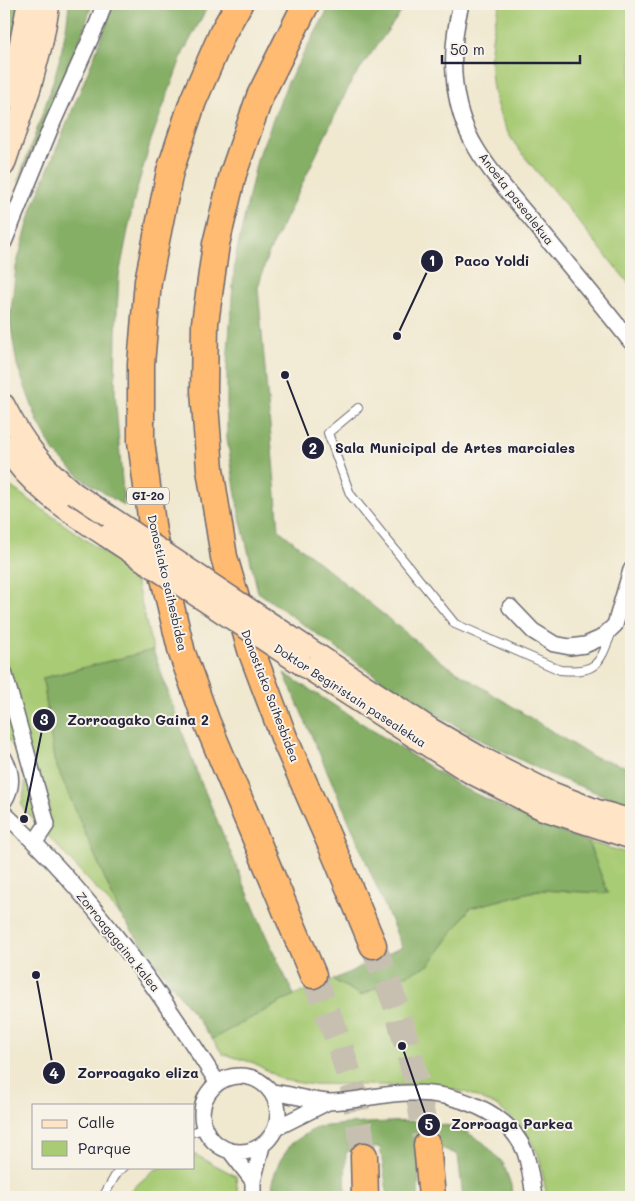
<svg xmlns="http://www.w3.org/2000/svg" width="635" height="1201" font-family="Mali,sans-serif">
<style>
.green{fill:#a8cb74;stroke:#657658}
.forest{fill:#86af66;stroke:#546850}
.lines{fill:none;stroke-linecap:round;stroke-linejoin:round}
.highway-tunnel{stroke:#c7c0b1;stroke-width:26;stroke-dasharray:26 13;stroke-linecap:butt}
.lane-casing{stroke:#6a676f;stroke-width:10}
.street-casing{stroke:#6a676f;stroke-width:18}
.secondary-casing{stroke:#6a676f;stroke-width:24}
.highway-casing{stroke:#6a676f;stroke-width:29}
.lane{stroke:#fff;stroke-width:8}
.street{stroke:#fff;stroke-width:15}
.secondary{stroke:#ffe4c6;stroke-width:21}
.highway{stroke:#ffbb71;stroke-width:26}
.secondary-bridge-casing{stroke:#6a676f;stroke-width:24;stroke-linecap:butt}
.secondary-bridge{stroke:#ffe4c6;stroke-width:21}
.labels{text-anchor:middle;stroke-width:4;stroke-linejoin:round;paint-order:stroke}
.shield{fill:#f7f3e8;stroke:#62616f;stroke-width:1}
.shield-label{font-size:11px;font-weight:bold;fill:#22223b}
.street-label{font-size:12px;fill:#22223b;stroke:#f7f3e8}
.leader{fill:none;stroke:#22223b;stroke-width:2}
.callout-dot{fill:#22223b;stroke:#f7f3e8;stroke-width:2}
.mark-label{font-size:15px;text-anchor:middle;font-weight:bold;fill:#fff}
.callout-label{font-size:14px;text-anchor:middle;font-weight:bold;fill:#22223b;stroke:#f7f3e8;stroke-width:4;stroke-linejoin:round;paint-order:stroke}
</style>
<rect width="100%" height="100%" fill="#f7f3e8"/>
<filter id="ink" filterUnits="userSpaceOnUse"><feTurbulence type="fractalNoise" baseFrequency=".02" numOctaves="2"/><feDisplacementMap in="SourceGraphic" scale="10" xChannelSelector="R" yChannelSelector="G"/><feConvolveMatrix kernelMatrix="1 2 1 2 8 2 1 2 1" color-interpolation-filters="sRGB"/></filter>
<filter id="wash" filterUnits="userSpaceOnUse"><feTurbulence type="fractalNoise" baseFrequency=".0096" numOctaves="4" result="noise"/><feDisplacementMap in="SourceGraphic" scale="20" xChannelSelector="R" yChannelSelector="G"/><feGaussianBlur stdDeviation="1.12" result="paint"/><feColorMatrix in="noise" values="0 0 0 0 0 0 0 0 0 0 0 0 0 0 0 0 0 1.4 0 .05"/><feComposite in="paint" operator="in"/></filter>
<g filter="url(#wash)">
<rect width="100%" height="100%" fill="#f0e8cf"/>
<!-- green -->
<path class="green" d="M500,4H631V286C607,257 583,227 559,197C544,180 528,162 515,144C487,103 485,49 500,4Z
M4,482L134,574L153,650L43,678L54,760L121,916L21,806C28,779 29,756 4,737Z
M588,842L631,854V1197H547L539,1156L528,1136L516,1122L497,1106L465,1092L428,1086L307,1084L283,1080L254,1063L223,1054L212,1039L294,995L333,980L361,995L428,965L470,908L538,890L608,893Z
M194,1154L236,1176L238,1197H123L153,1171L161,1167H194Z"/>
<!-- forest -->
<path class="forest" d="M4,4H18L15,28L4,65Z
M69,4H92C74,65 45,123 18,182C38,124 64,65 69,4Z
M113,4H209L183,53L151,140L134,199L119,276L116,331L115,392L124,506L81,478L54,452L38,422L17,365L10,320L16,267L33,206L94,57Z
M331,4H407L352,80L267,257L258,288L279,530L442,662L591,756L631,768V806L551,775L479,739L398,692L258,592L239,513L227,438V364L235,260L257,160L287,84Z
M153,650L197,773L266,936L294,995L212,1039L121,916L54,760L43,678Z
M284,673L459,786L522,816L588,842L608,893L538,890L470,908L429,965L361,995L333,980L402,947L346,814Z
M412,1121L458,1127L484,1143L503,1163L511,1185L512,1197H463L458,1155L437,1146L420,1147L418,1197H388L380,1147L346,1152L345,1197H274L272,1182L279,1162L292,1143L317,1127L347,1124Z"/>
</g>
<g filter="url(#ink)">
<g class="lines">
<!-- highway-tunnel -->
<path class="highway-tunnel" d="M373,945L397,1008L416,1079L427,1145
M313,975L337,1037L354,1091L364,1156"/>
<defs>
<path id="lane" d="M358,408L328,433L350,494L455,624L560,670C596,673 599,665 611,634
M194,1132L205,1128
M103,1197L118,1171L124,1167"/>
<path id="street" d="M461,4C449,51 450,105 476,148C493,177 518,203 539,229C570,267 601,304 631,342
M4,242L53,122L98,22L104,4
M510,607L533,631L554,644L570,647L585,645L601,638L615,625L631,570
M4,672L47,824L35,842
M4,758C12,772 13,787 4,801
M4,813C88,891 156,985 217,1082
M202 1114a38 38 0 1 1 76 0a38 38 0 1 1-76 0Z
M272,1092C290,1094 311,1101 329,1102C357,1102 385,1092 413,1093C454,1093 508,1110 525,1152C530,1167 532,1182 534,1197
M276,1128L328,1102
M230,1151L253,1181
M253,1197V1181L262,1146"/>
<path id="secondary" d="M4,101L17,61L28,4
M4,165L30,88L42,42L49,4
M4,405C23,443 42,466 74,493
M4,445C28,485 68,511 106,536
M306,647L431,729L478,756L550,792L596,810L631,820
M304,666L469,772L542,809L631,838"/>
<path id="highway" d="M239,4L223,32L193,101L170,171L148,281L141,364V441L153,532L182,653L206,720L313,975
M306,4L260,96L233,174L216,244L205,323L204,391L210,469L224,557L251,650L285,740L333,849L373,945
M427,1145L432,1197
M364,1156L365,1197"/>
</defs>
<!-- lane casing -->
<use href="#lane" class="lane-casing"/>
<!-- street casing -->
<use href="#street" class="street-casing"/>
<!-- secondary casing -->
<use href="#secondary" class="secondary-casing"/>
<!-- highway casing -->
<use href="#highway" class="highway-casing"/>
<!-- lane -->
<use href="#lane" class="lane"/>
<!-- street -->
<use href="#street" class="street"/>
<!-- secondary -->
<use href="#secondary" class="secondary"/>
<!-- highway -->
<use href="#highway" class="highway"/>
<defs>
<path id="secondary-bridge" d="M74,493L306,647
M106,536L304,666"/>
</defs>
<!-- secondary-bridge casing -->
<use href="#secondary-bridge" class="secondary-bridge-casing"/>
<!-- secondary-bridge -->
<use href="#secondary-bridge" class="secondary-bridge"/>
</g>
</g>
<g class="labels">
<!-- shield labels -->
<rect class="shield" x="127" y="487.5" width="42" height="17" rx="4"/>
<g class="shield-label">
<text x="148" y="500">GI-20</text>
</g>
<!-- street labels -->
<g class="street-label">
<text transform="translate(516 199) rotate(52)" y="4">Anoeta pasealekua</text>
<text transform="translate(167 583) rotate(77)" y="4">Donostiako saihesbidea</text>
<text transform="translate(270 696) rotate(69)" y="4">Donostiako Saihesbidea</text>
<text transform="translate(350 696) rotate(33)" y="4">Doktor Begiristain pasealekua</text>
<text transform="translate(118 942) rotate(51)" y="4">Zorroagagaina kalea</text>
</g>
</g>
<!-- callouts -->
<path class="leader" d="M397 336L432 261M285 375L313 448M24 819L44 720M36 975L54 1073M402 1046L429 1125"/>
<g class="callout-dot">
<circle cx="397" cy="336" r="5"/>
<circle cx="285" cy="375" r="5"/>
<circle cx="24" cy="819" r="5"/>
<circle cx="36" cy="975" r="5"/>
<circle cx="402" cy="1046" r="5"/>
<circle cx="432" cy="261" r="12"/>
<circle cx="313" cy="448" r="12"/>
<circle cx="44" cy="720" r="12"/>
<circle cx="54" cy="1073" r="12"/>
<circle cx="429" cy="1125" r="12"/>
</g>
<g class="mark-label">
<text x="432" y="266">1</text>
<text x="313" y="454">2</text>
<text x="44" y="725">3</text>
<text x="54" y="1079">4</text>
<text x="429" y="1130">5</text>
</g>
<g class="callout-label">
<text x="492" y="266">Paco Yoldi</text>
<text x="455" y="453">Sala Municipal de Artes marciales</text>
<text x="138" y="725">Zorroagako Gaina 2</text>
<text x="138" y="1078">Zorroagako eliza</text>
<text x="512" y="1129">Zorroaga Parkea</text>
</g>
<!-- margin -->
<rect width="635" height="1201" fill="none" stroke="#f7f3e8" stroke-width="20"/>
<!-- legend -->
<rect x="32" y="1104" width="162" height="65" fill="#f7f3e8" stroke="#a29fa3"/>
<rect x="42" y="1120" width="25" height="8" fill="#ffe4c6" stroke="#a29fa3"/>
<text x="78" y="1128" font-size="15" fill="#22223b">Calle</text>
<rect x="42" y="1141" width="25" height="15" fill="#a8cb74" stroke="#a29fa3"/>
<text x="78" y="1154" font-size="15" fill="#22223b">Parque</text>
<!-- scale -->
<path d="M442 55v8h138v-8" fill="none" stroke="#22223b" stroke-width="2.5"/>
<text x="450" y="55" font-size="15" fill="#22223b" stroke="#f7f3e8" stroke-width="4" paint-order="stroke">50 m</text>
</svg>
